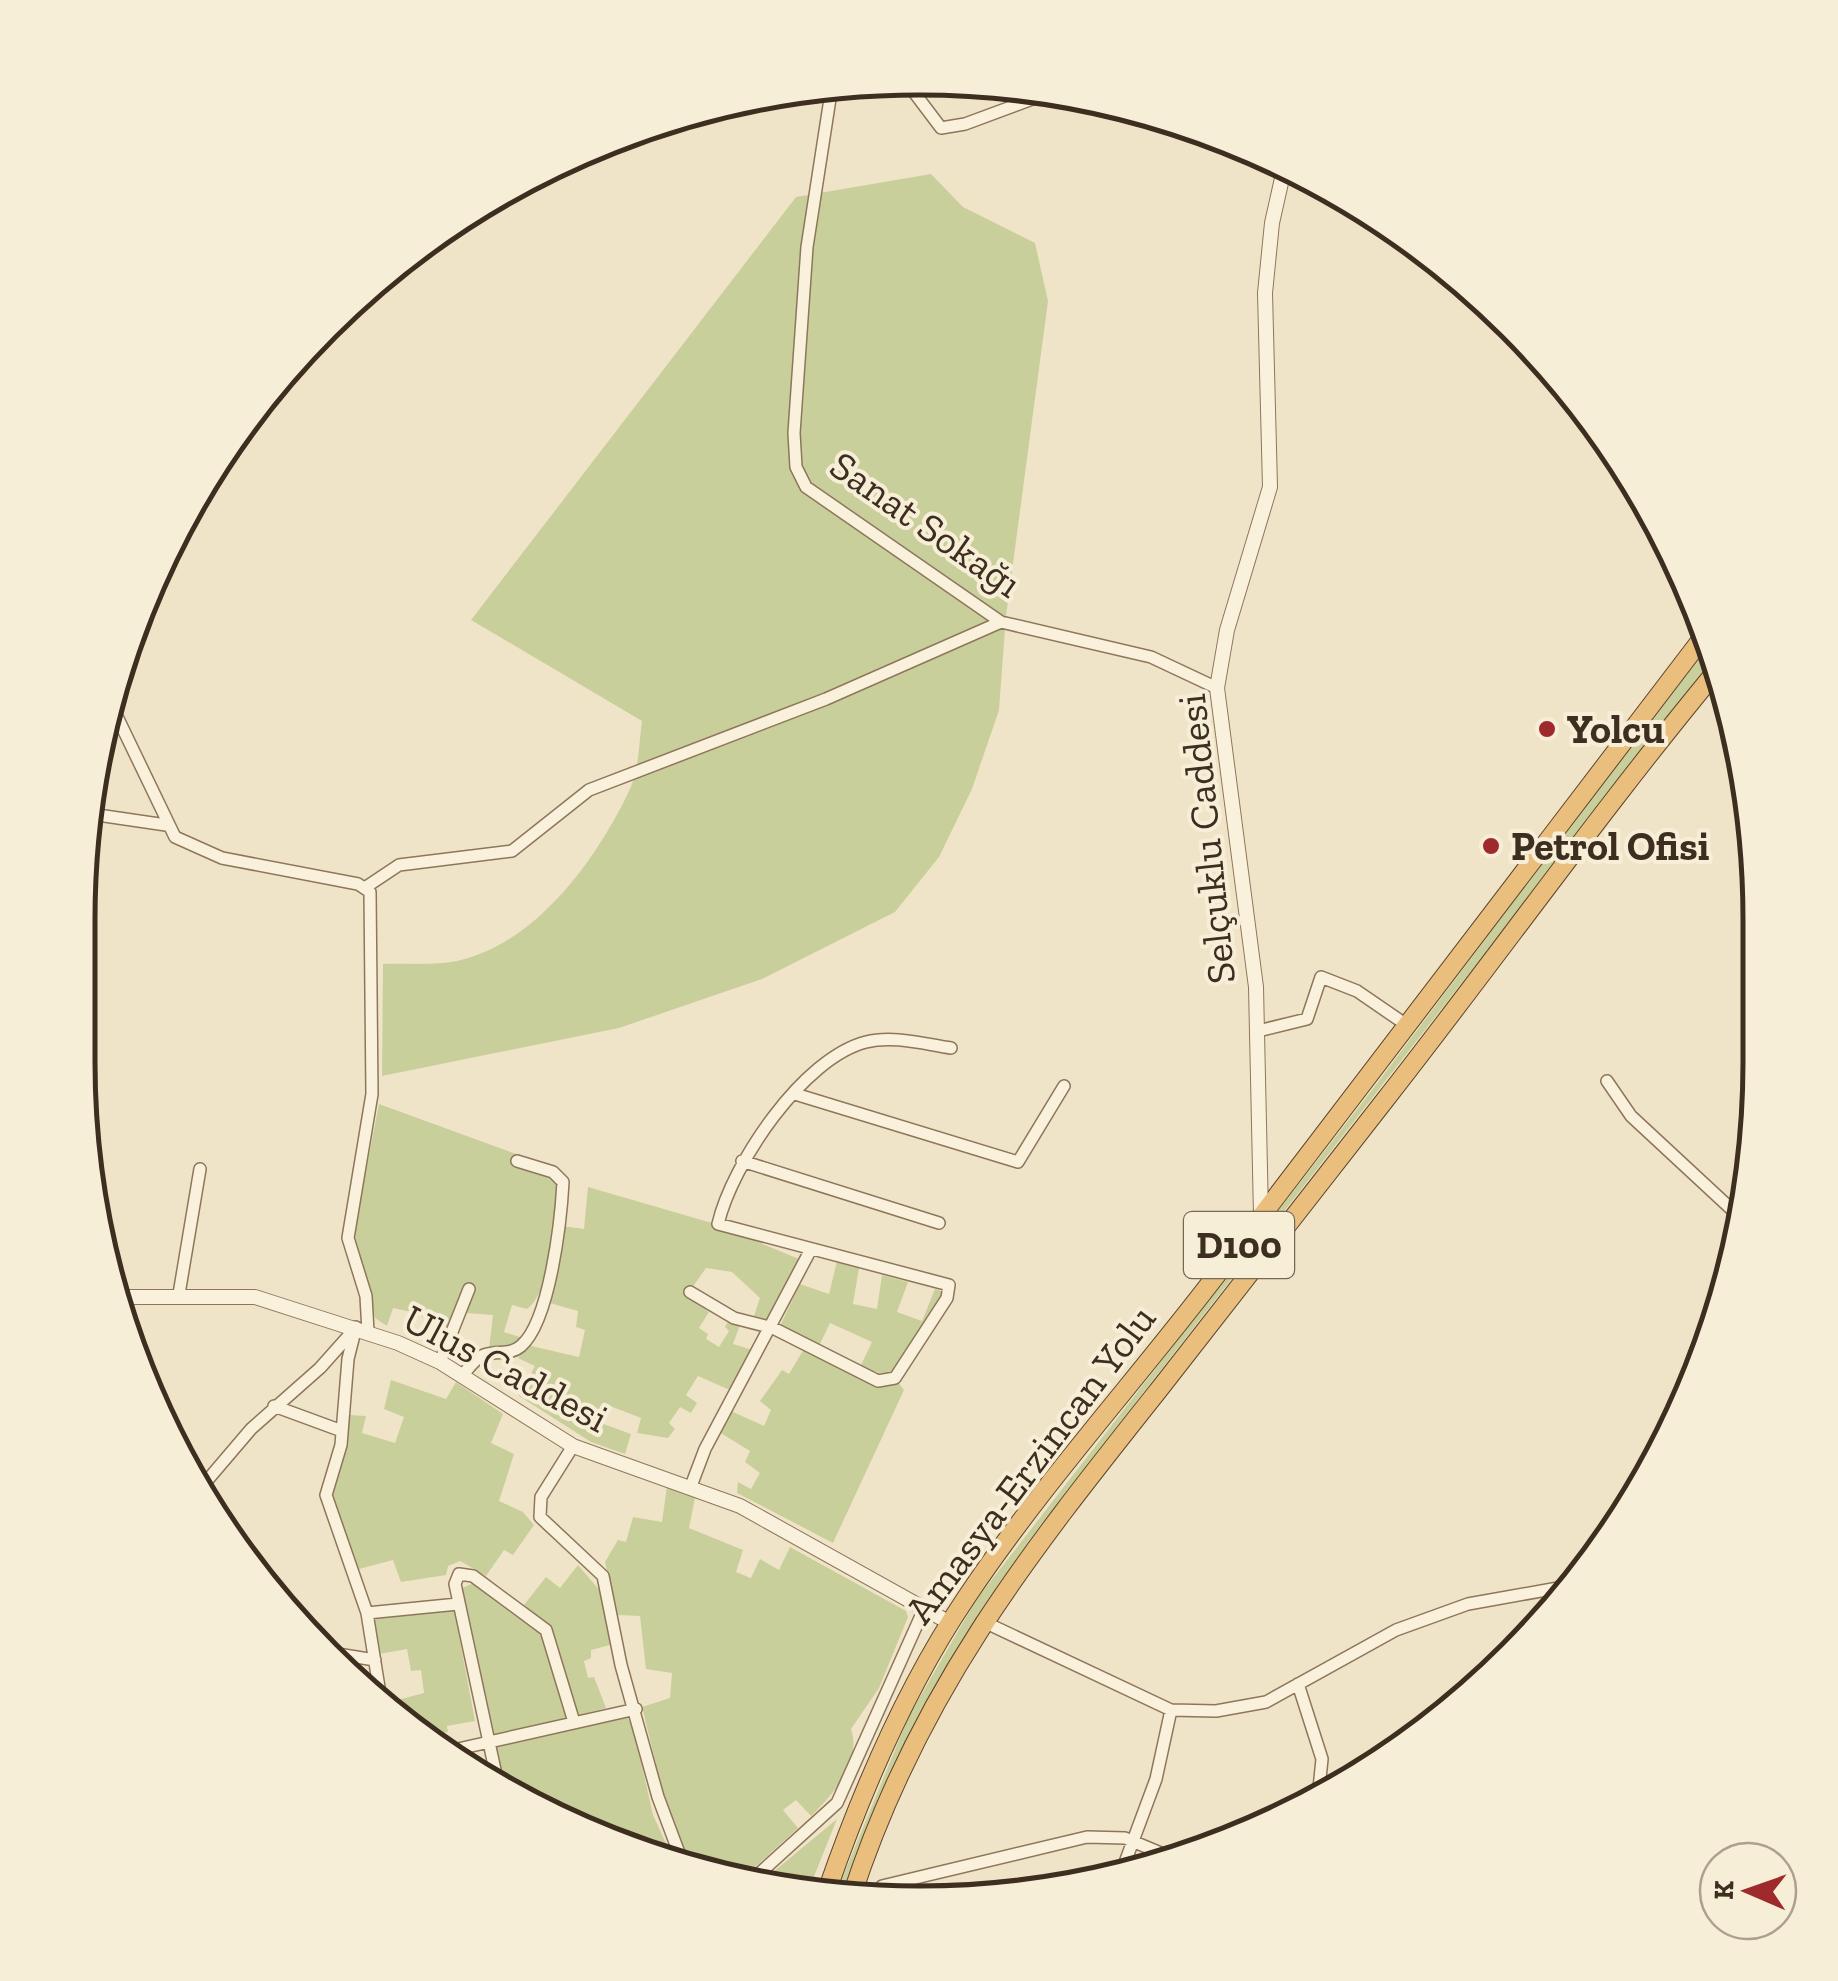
<svg xmlns="http://www.w3.org/2000/svg" width="1838" height="1981" font-family="'Zilla Slab',serif">
<style>
.green{fill:#c9cf9b}
.lines{fill:none;stroke-linecap:round;stroke-linejoin:round}
.minor-casing{stroke:#8d765c;stroke-width:14}
.tertiary-casing{stroke:#8d765c;stroke-width:16}
.trunk-casing{stroke:#5b4430;stroke-width:20}
.minor{stroke:#faf1dc;stroke-width:11}
.tertiary{stroke:#faf1dc;stroke-width:14}
.trunk{stroke:#eabe7c;stroke-width:18}
.poi-dot{fill:#9e2a2b;stroke:#f7eed8;stroke-width:4}
.labels{text-anchor:middle;stroke-width:8;stroke-linejoin:round;paint-order:stroke}
.shield{fill:#f7eed8;stroke:#756857;stroke-width:2.5}
.shield-label{font-size:38px;font-weight:bold;fill:#3d2e20}
.street-label{font-size:40px;fill:#3d2e20;stroke:#f7eed8}
.poi-label{font-size:40px;font-weight:bold;fill:#3d2e20;stroke:#f7eed8;text-anchor:start}
.rim{fill:none;stroke:#3d2e20;stroke-width:5}
</style>
<rect width="100%" height="100%" fill="#f0e4c8"/>
<!-- green -->
<path class="green" d="M931,174L963,207L1035,243L1048,301L1006,616L999,710L972,789L939,857L895,912L762,979L619,1028L382,1076L383,964C408,963 437,966 461,960C538,941 597,859 630,789C639,770 639,742 642,721L471,620L796,197Z
M1710,641L1715,657L1052,1510C962,1628 891,1753 844,1894L836,1893L909,1716L976,1600L1372,1090Z
M379,1104L557,1169C556,1201 554,1290 527,1309L512,1305L504,1332L523,1338L507,1348L489,1349L493,1315L453,1312L446,1331L416,1313L393,1308L387,1326L375,1318L353,1237Z
M588,1187L712,1223L799,1259L771,1321L754,1316L760,1298L732,1272L706,1268L687,1295L709,1312L699,1328L708,1334L706,1339L719,1347L729,1331L725,1327L729,1320L740,1325L733,1344L756,1351L732,1391L698,1376L686,1395L697,1403L691,1413L680,1407L669,1423L675,1429L668,1438L637,1433L641,1418L605,1404L598,1422L631,1434L625,1454L591,1442L519,1396L535,1366L518,1358L527,1345L579,1357L585,1330L576,1327L578,1311L546,1302L562,1226L584,1229Z
M837,1261L859,1268L853,1304L877,1309L882,1275L908,1282L897,1312L922,1321L935,1289L946,1293L891,1376L860,1367L872,1342L830,1323L819,1346L780,1326L800,1284L829,1294Z
M805,1347L877,1384L898,1382L904,1390L833,1543L737,1493L738,1482L751,1489L760,1473L745,1462L750,1451L719,1432L731,1411L764,1426L771,1410L760,1401L782,1370L789,1374Z
M391,1380L446,1399L456,1382L503,1414L491,1443L514,1454L499,1501L523,1512L534,1525L513,1555L504,1550L486,1576L460,1561L448,1566L446,1575L401,1582L393,1560L359,1569L330,1490L350,1415L366,1416L362,1433L395,1443L404,1417L384,1409Z
M667,1486L695,1498L689,1528L743,1550L736,1572L751,1578L760,1559L779,1570L790,1547L906,1611L908,1617L879,1688L851,1729C862,1761 833,1795 811,1816L796,1800L783,1810L798,1828L741,1880L692,1871L663,1793L642,1707L670,1698L672,1673L646,1669L640,1616L617,1615L605,1562L618,1540L626,1542L633,1517L662,1522Z
M578,1565L601,1592L610,1645L591,1650V1658L584,1661L588,1678L594,1677L606,1708L579,1715L548,1626L524,1605L546,1577L560,1588Z
M474,1583L539,1627L568,1720L491,1735L462,1597V1588Z
M454,1609L475,1721L447,1726L448,1732L434,1735L432,1740L387,1710L386,1703L424,1693L421,1670L411,1671L407,1649L379,1654L372,1619Z
M627,1717L634,1730L653,1815L676,1865L546,1816L504,1788L491,1744Z
M837,1819L809,1889L760,1883Z"/>
<g class="lines">
<defs>
<path id="minor" d="M904,79L941,128L965,124L1054,91
M832,86L807,247L794,433L796,467L806,487L1001,622L1151,657L1217,688
M110,702L175,837L222,858L358,884L370,892L372,1094L348,1238L366,1296L368,1332
M91,814L166,825
M366,887L399,865L512,851L589,790L826,699L1001,622
M1258,1031L1307,1019L1321,977L1357,991L1408,1026
M1607,1081L1631,1116L1742,1219
M795,1094L1018,1162L1064,1086
M742,1161L939,1223
M690,1292L734,1318L773,1328L878,1381L895,1378L947,1298L949,1285L718,1224C732,1164 803,1058 866,1042C893,1035 924,1044 951,1048
M179,1294L200,1169
M356,1327L348,1359L341,1445L326,1495L367,1613L382,1706
M440,1362L469,1289
M462,1376C468,1369 475,1358 484,1355C498,1350 509,1356 521,1346C550,1321 561,1220 563,1182L553,1172L517,1161
M274,1406L342,1431
M573,1446L541,1497L540,1517L603,1576L621,1665L658,1797L685,1869
M691,1486L705,1449L810,1251
M199,1490L251,1429L320,1368L353,1331
M367,1613L458,1604
M982,1621L1171,1710L1216,1711L1266,1702L1396,1630L1468,1604L1569,1586
M325,1652L375,1660
M1298,1684L1322,1759L1318,1798
M449,1751L636,1709
M498,1784L455,1584L459,1574L473,1576L546,1630L574,1722
M1120,1876L1156,1779L1171,1710
M751,1881L837,1803L924,1609
M882,1886L1087,1837L1125,1838L1175,1859"/>
<path id="tertiary" d="M1261,1215L1256,987L1217,688L1227,630L1270,487L1265,293L1272,223L1285,165
M118,1297H255L398,1343L440,1362L573,1446L740,1506L950,1623"/>
<path id="trunk" d="M827,1891C862,1790 906,1687 966,1598C1042,1484 1135,1382 1218,1273C1381,1059 1544,845 1707,632
M852,1895C919,1690 1030,1552 1161,1387C1236,1292 1310,1196 1385,1100C1497,957 1602,809 1718,669"/>
</defs>
<!-- minor casing -->
<use href="#minor" class="minor-casing"/>
<!-- tertiary casing -->
<use href="#tertiary" class="tertiary-casing"/>
<!-- trunk casing -->
<use href="#trunk" class="trunk-casing"/>
<!-- minor -->
<use href="#minor" class="minor"/>
<!-- tertiary -->
<use href="#tertiary" class="tertiary"/>
<!-- trunk -->
<use href="#trunk" class="trunk"/>
</g>
<!-- markers -->
<g class="poi-dot">
<circle cx="1547" cy="729" r="10"/>
<circle cx="1491" cy="846" r="10"/>
</g>
<g class="labels">
<!-- shield labels -->
<rect class="shield" x="1184" y="1212" width="110" height="66" rx="8"/>
<g class="shield-label">
<text x="1239" y="1258">D100</text>
</g>
<!-- street labels -->
<g class="street-label">
<text transform="translate(926 524) rotate(35)" y="14">Sanat Sokağı</text>
<text transform="translate(1206 839) rotate(-96)" y="14">Selçuklu Caddesi</text>
<text transform="translate(506 1368) rotate(28)" y="14">Ulus Caddesi</text>
<text transform="translate(1030 1464) rotate(-53)" y="14">Amasya-Erzincan Yolu</text>
</g>
<!-- poi labels -->
<g class="poi-label">
<text x="1567" y="743">Yolcu</text>
<text x="1511" y="860">Petrol Ofisi</text>
</g>
</g>
<!-- crop -->
<path d="M0 0H1838V1981H0ZM919 95H919A824 824 0 0 1 1743 919V1062A824 824 0 0 1 919 1886H919A824 824 0 0 1 95 1062V919A824 824 0 0 1 919 95Z" fill="#f7eed8" fill-rule="evenodd"/>
<path class="rim" d="M919 95H919A824 824 0 0 1 1743 919V1062A824 824 0 0 1 919 1886H919A824 824 0 0 1 95 1062V919A824 824 0 0 1 919 95Z"/>
<!-- north arrow -->
<g transform="translate(1748 1891) rotate(272)"><circle r="48" fill="#f7eed8" stroke="#ada18e" stroke-width="2.5"/>
<path d="M0-8L18 38L0 25L-18 38Z" fill="#9e2a2b"/>
<text y="-15" font-size="28" font-weight="bold" text-anchor="middle" fill="#3d2e20">K</text>
</g>
</svg>
